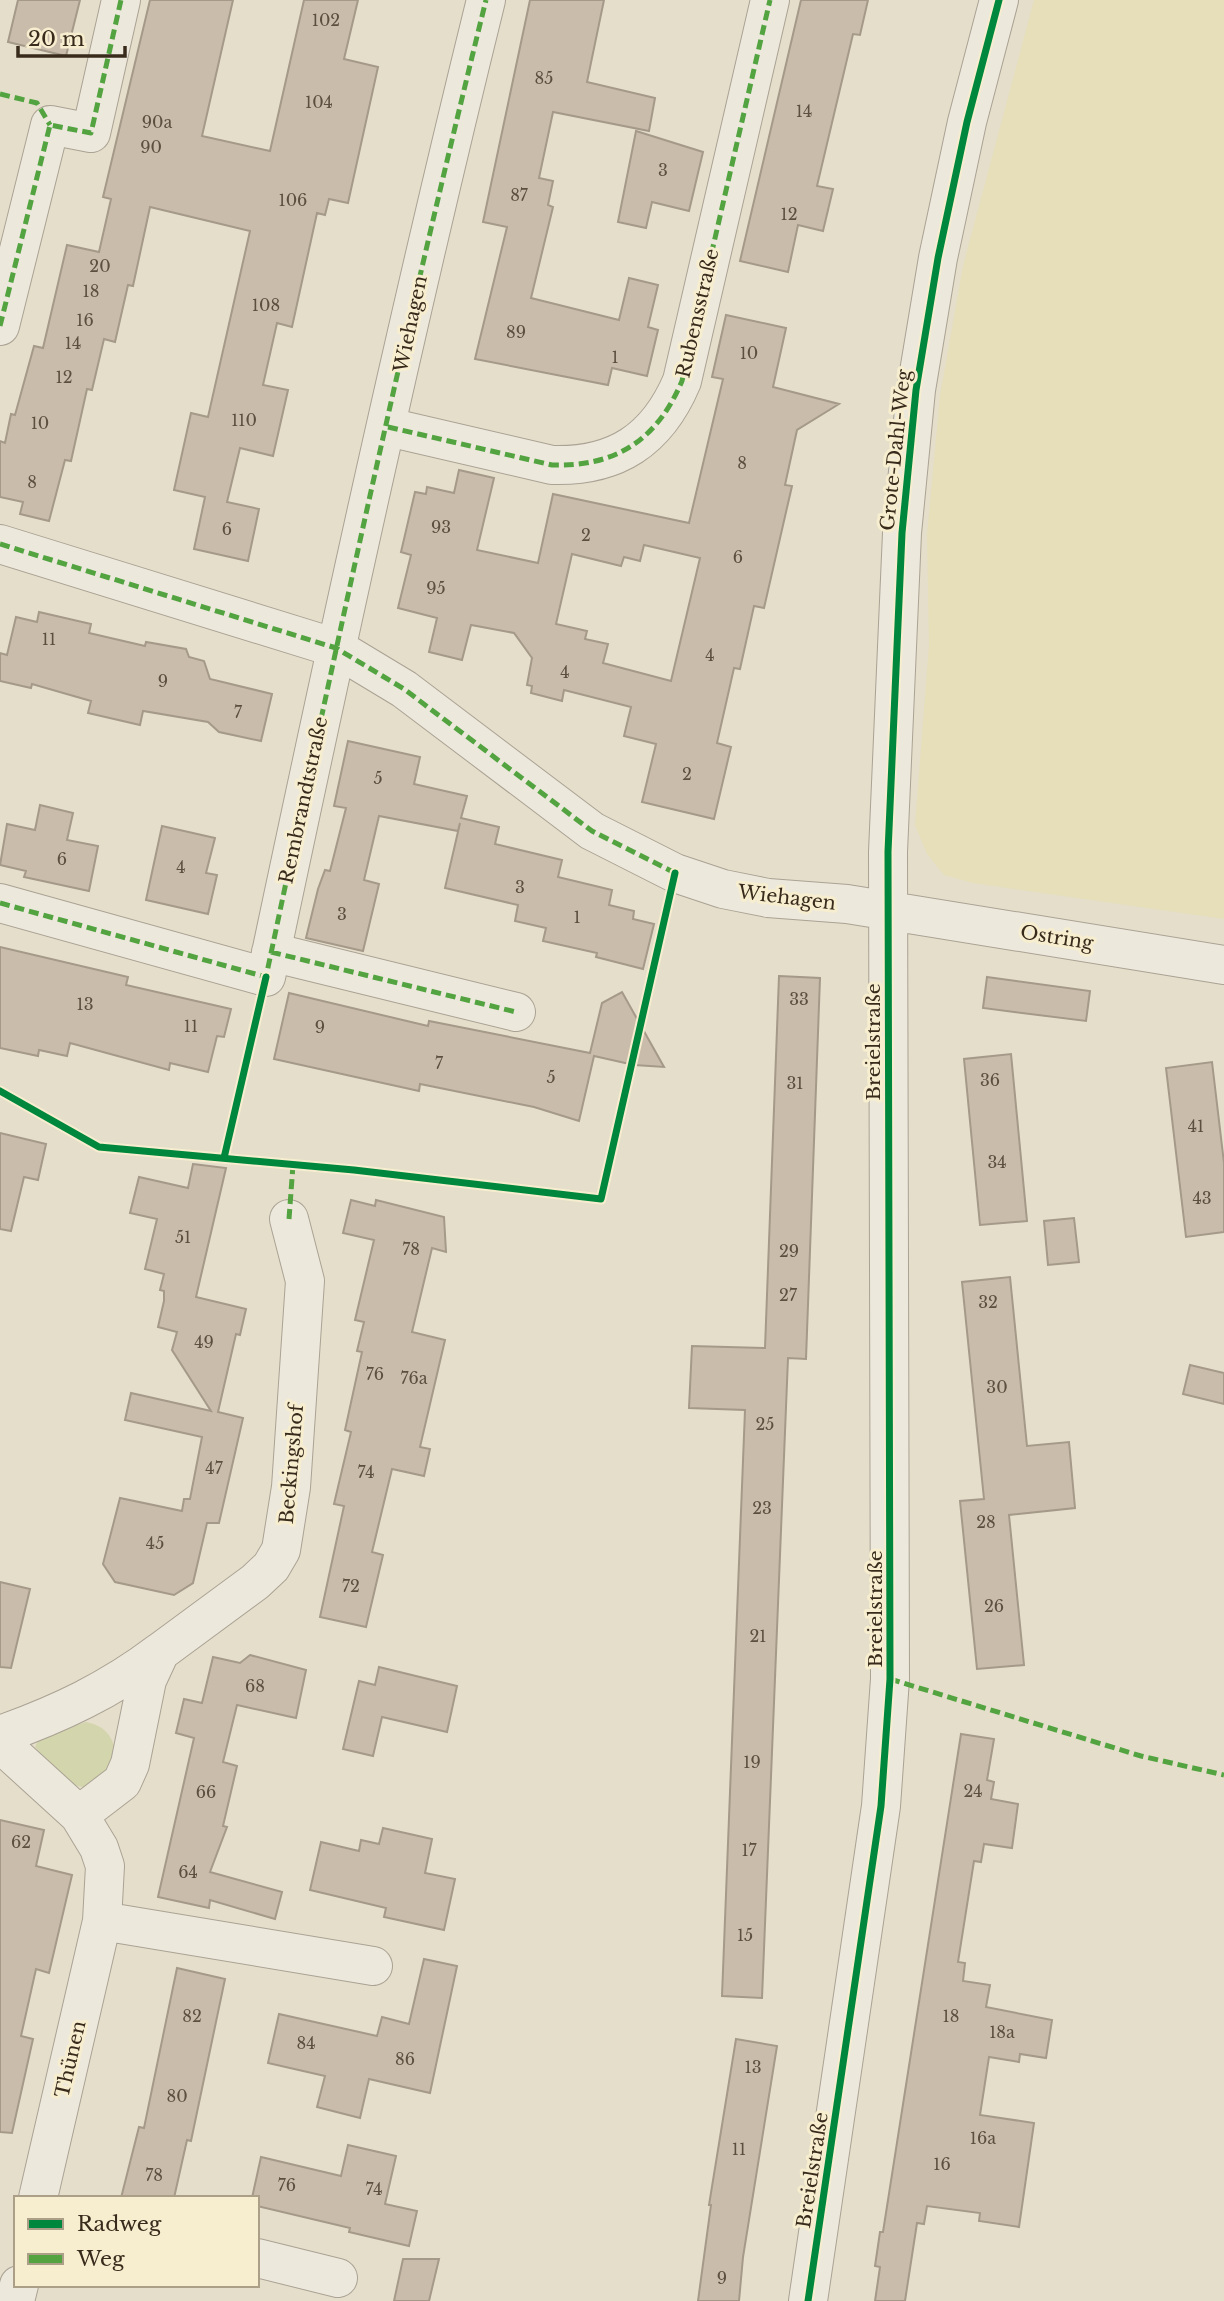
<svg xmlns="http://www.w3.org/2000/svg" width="1224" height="2301" font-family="'Libre Baskerville',serif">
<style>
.farmland{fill:#e6dfba}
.green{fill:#d3d5ac}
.building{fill:#c9bcab;stroke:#a59989;stroke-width:2;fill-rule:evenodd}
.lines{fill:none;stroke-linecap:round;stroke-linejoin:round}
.minor-casing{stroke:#aaa294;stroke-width:40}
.minor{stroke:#ece8dc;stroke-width:38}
.quiet{stroke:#53a441;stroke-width:5;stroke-dasharray:10 5;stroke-linecap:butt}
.cycleway-casing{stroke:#f7edcf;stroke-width:11}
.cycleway{stroke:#00873e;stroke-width:7}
.labels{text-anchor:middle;stroke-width:6;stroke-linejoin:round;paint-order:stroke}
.number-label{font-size:16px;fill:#5c4f40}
.street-label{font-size:19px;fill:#382b1c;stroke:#f7edcf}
</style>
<rect width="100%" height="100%" fill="#e5deca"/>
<!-- farmland -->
<path class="farmland" d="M1034,0H1224V919L973,883L944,875L927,854L915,825L929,645L927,535L940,396L963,266Z"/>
<!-- green -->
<path class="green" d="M86,1722C108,1726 116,1741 116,1763L87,1788L69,1784L35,1747L40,1737Z"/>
<!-- building -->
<path class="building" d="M18,0H80L66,56L8,42Z
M150,0H233L202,136L270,151L304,0H358L344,59L378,67L348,203L329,199L325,215L317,213L292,327L277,323L263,385L288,390L273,456L240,448L227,502L259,509L248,561L194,549L205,497L174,490L191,413L208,417L250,231L150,207L133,286L128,285L115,342L104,339L92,390L87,389L71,461L65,460L49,521L20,514L23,502L0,497V441L5,443L11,414L15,415L34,346L43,348L67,245L99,252L111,199L103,197Z
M530,0H604L587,82L655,98L649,131L553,112L539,178L553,181L548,205L553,207L531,298L619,320L629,278L658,285L648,327L658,330L647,376L612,368L608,385L475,359L507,227L483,222Z
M801,0H868L860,35L853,34L817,186L833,189L823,231L798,225L788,272L740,261Z
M636,131L703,152L689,211L652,202L646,228L618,222Z
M726,315L786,328L773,387L839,404L797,430L785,485L792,486L764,608L754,606L740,669L734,668L717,743L731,747L714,819L642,802L656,744L624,736L631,707L564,690L562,701L531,693L532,686L527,685L532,658L514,633L471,625L462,660L429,652L437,618L398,608L411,555L401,552L415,492L426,494L427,487L454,493L459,470L494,478L477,550L538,563L553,494L689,523L723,379L712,377ZM644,545L700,558L671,681L603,663L608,644L585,639L587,631L556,624L572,554L621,566L624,557L640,561Z
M39,612L91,624L89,633L145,646L146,642L186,649L189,657L204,661L210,679L272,694L261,741L219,732L208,722L143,711L140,725L88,713L91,701L32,684L31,688L0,681V653L7,655L16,617L37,622Z
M348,741L420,757L414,784L467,796L461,818L499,827L495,844L562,860L558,877L612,890L609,905L634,911L633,919L654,924L643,969L596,957L597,953L543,941L546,928L515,921L518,905L445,888L460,823L458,831L379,816L364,880L379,884L363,951L306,938L318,889L325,870L330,871L346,808L334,806Z
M40,805L73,813L67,840L98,846L89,891L24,877L26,871L0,865L7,824L35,830Z
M162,826L215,838L206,873L217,875L208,914L146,900Z
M0,947L128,977L126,985L231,1009L224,1037L217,1036L208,1072L170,1063L169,1070L70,1043L67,1056L39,1050L38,1056L0,1048Z
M779,976L820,978L806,1359L788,1358L762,1998L722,1996L745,1410L689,1408L692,1346L765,1348Z
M987,977L1090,991L1086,1021L983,1008Z
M622,992L664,1067L634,1065L594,1056L579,1121L534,1107L420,1084L419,1091L274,1059L289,993L428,1026L429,1021L590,1053L602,1003Z
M1011,1054L1027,1221L980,1225L964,1059Z
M1212,1062L1224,1163V1232L1186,1237L1166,1068Z
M0,1133L46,1144L38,1180L24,1177L11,1231L0,1229Z
M193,1164L226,1168L196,1297L246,1309L240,1335L236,1334L218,1412L243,1418L219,1523H207L193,1583L174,1595L115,1582L103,1564L120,1498L182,1511L184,1499H190L202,1437L125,1420L131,1393L211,1411L172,1350L177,1332L158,1327L164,1301V1291L160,1290L164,1274L145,1269L157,1219L130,1213L139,1177L188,1188Z
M351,1200L375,1206L376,1200L444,1217L446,1252L432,1248L412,1332L445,1340L420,1447L430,1449L424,1476L392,1469L372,1552L383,1555L366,1627L320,1617L344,1506L334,1504L351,1432L345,1430L362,1352L357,1351L364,1322L355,1320L374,1240L343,1233Z
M1074,1218L1079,1262L1048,1265L1044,1221Z
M1010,1277L1027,1446L1069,1442L1075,1508L1009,1515L1024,1665L977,1669L960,1501L984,1499L962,1282Z
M1190,1365L1224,1373V1404L1183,1394Z
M0,1582L30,1589L11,1668L0,1667Z
M250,1655L306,1670L296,1718L237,1705L223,1762L237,1766L223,1826L227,1827L210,1872L282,1892L275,1919L210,1900L209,1908L158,1897L194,1738L176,1733L184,1699L202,1703L213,1657L240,1663Z
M379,1667L457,1686L447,1732L382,1717L373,1756L343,1749L359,1681L375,1685Z
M961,1734L994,1739L987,1780L994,1782L991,1799L1018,1804L1012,1848L984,1844L981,1862L974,1861L958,1962L965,1963L963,1981L990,1985L986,2007L1052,2020L1046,2058L1020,2054L1019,2062L989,2057L980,2115L1034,2123L1019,2227L979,2221L980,2213L927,2206L924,2224L917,2223L905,2301H875L880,2267L875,2266L880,2232H883Z
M0,1820L44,1830L36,1866L72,1875L49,1973L36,1969L21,2036L33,2039L12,2133L0,2132Z
M383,1828L432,1839L425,1873L455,1879L444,1930L384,1917L386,1908L310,1890L321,1842L359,1851L361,1840L379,1844Z
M424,1959L457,1966L430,2093L369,2079L360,2118L317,2107L325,2076L268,2063L279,2014L377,2036L382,2017L409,2024Z
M177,1968L225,1979L191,2141L187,2140L174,2198H121L139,2127L144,2128Z
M736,2039L777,2046L743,2257L739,2301H698L711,2205H709Z
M348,2145L396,2156L385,2204L417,2211L409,2246L349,2232L350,2228L257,2206V2198H252L261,2157L341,2176Z
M403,2259H439L429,2301H394Z"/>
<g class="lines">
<defs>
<path id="minor" d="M0,326L50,125L91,133L121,0
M388,427L552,465C616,467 657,440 682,381L770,0
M0,544L336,648L404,689L592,831L675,873L723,889L768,898L847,904L1224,965
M0,903L266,977C335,650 406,324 486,0
M271,952L516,1012
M0,1735C59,1714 110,1690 160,1652
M0,1743L79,1815L99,1848L105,1866L102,1921L38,2198
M79,1815L122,1782L130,1764L147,1680L160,1652L255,1582L271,1567L281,1550L291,1487L305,1281L289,1219
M102,1921L373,1966
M257,2258L338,2278
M15,2301L19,2285
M808,2301L881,1806L890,1679L888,852L902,533L916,390L938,258L967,122L999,0"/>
</defs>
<!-- minor casing -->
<use href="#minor" class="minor-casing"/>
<!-- minor -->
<use href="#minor" class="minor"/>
<!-- quiet -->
<path class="quiet" d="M0,94L37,103L50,125
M0,326L50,125L91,133L121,0
M388,427L552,465C616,467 657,440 682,381L770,0
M0,544L336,648L404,689L592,831L675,873L674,876
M0,903L266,977C335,650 406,324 486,0
M271,952L516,1012
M289,1219L293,1165
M890,1679L1141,1756L1224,1775"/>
<defs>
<path id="cycleway" d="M0,1091L99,1147L354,1170L601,1199L675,873
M224,1158L266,977
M808,2301L881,1806L890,1679L888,852L902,533L916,390L938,258L967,122L999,0"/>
</defs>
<!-- cycleway casing -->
<use href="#cycleway" class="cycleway-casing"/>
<!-- cycleway -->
<use href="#cycleway" class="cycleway"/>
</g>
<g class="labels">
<!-- number labels -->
<g class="number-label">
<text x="326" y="26">102</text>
<text x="544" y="84">85</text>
<text x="319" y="108">104</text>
<text x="804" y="117">14</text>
<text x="157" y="128">90a</text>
<text x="151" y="153">90</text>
<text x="663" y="176">3</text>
<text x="519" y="201">87</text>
<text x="293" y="206">106</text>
<text x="789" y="220">12</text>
<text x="100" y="272">20</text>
<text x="91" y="297">18</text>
<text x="266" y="311">108</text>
<text x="85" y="326">16</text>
<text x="516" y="338">89</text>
<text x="73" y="349">14</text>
<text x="749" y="359">10</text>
<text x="615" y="363">1</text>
<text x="64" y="383">12</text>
<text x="244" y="426">110</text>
<text x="40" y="429">10</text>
<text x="742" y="469">8</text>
<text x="32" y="488">8</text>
<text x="441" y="533">93</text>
<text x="227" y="535">6</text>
<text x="586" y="541">2</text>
<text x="738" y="563">6</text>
<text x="436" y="594">95</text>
<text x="49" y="645">11</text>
<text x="710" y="661">4</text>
<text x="565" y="678">4</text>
<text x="163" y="687">9</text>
<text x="238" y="718">7</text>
<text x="687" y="780">2</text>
<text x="378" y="784">5</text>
<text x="62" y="865">6</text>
<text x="181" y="873">4</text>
<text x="520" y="893">3</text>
<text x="342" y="920">3</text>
<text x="577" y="923">1</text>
<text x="799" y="1005">33</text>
<text x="85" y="1010">13</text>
<text x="191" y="1032">11</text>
<text x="320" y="1033">9</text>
<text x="439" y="1069">7</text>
<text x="551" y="1083">5</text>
<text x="990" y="1086">36</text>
<text x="795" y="1089">31</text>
<text x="1196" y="1132">41</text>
<text x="997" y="1168">34</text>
<text x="1202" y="1204">43</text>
<text x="183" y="1243">51</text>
<text x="411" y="1255">78</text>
<text x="789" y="1257">29</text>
<text x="788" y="1301">27</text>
<text x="988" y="1308">32</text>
<text x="204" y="1348">49</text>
<text x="375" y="1380">76</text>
<text x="414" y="1384">76a</text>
<text x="997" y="1393">30</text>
<text x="765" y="1430">25</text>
<text x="214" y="1474">47</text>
<text x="366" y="1478">74</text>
<text x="762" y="1514">23</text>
<text x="986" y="1528">28</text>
<text x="155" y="1549">45</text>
<text x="351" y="1592">72</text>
<text x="994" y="1612">26</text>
<text x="758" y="1642">21</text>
<text x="255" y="1692">68</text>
<text x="752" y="1768">19</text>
<text x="973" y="1797">24</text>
<text x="206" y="1798">66</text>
<text x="21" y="1848">62</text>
<text x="749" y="1856">17</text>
<text x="188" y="1878">64</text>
<text x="745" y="1941">15</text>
<text x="192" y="2022">82</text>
<text x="951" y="2022">18</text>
<text x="1002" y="2038">18a</text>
<text x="306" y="2049">84</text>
<text x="405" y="2065">86</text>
<text x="753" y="2073">13</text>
<text x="177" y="2102">80</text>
<text x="983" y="2144">16a</text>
<text x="739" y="2155">11</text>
<text x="942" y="2170">16</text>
<text x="154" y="2181">78</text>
<text x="287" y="2191">76</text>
<text x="374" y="2195">74</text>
<text x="722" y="2284">9</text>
</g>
<!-- street labels -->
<g class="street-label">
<text transform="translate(697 313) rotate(-77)" y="7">Rubensstraße</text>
<text transform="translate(410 324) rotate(-78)" y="7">Wiehagen</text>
<text transform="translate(895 450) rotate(-84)" y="7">Grote-Dahl-Weg</text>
<text transform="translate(303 800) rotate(-78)" y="7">Rembrandtstraße</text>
<text transform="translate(787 897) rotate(7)" y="7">Wiehagen</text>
<text transform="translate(1057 937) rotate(9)" y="7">Ostring</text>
<text transform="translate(873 1042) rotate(-90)" y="7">Breielstraße</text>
<text transform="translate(291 1464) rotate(-85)" y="7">Beckingshof</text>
<text transform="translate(875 1609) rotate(-90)" y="7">Breielstraße</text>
<text transform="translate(70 2059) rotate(-77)" y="7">Thünen</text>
<text transform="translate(812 2170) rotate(-81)" y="7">Breielstraße</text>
</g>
</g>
<!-- legend -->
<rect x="14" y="2196" width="245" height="91" fill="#f7edcf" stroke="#ab9f87" stroke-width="2"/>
<rect x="28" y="2219" width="35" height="10" fill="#00873e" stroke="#ab9f87" stroke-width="2"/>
<text x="77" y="2231" font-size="21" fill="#382b1c">Radweg</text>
<rect x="28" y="2254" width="35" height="10" fill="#53a441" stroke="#ab9f87" stroke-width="2"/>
<text x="77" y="2266" font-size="21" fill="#382b1c">Weg</text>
<!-- scale -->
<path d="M18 46v10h107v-10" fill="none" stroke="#382b1c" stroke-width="3.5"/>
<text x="28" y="46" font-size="21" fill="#382b1c" stroke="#f7edcf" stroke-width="5" paint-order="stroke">20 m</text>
</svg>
